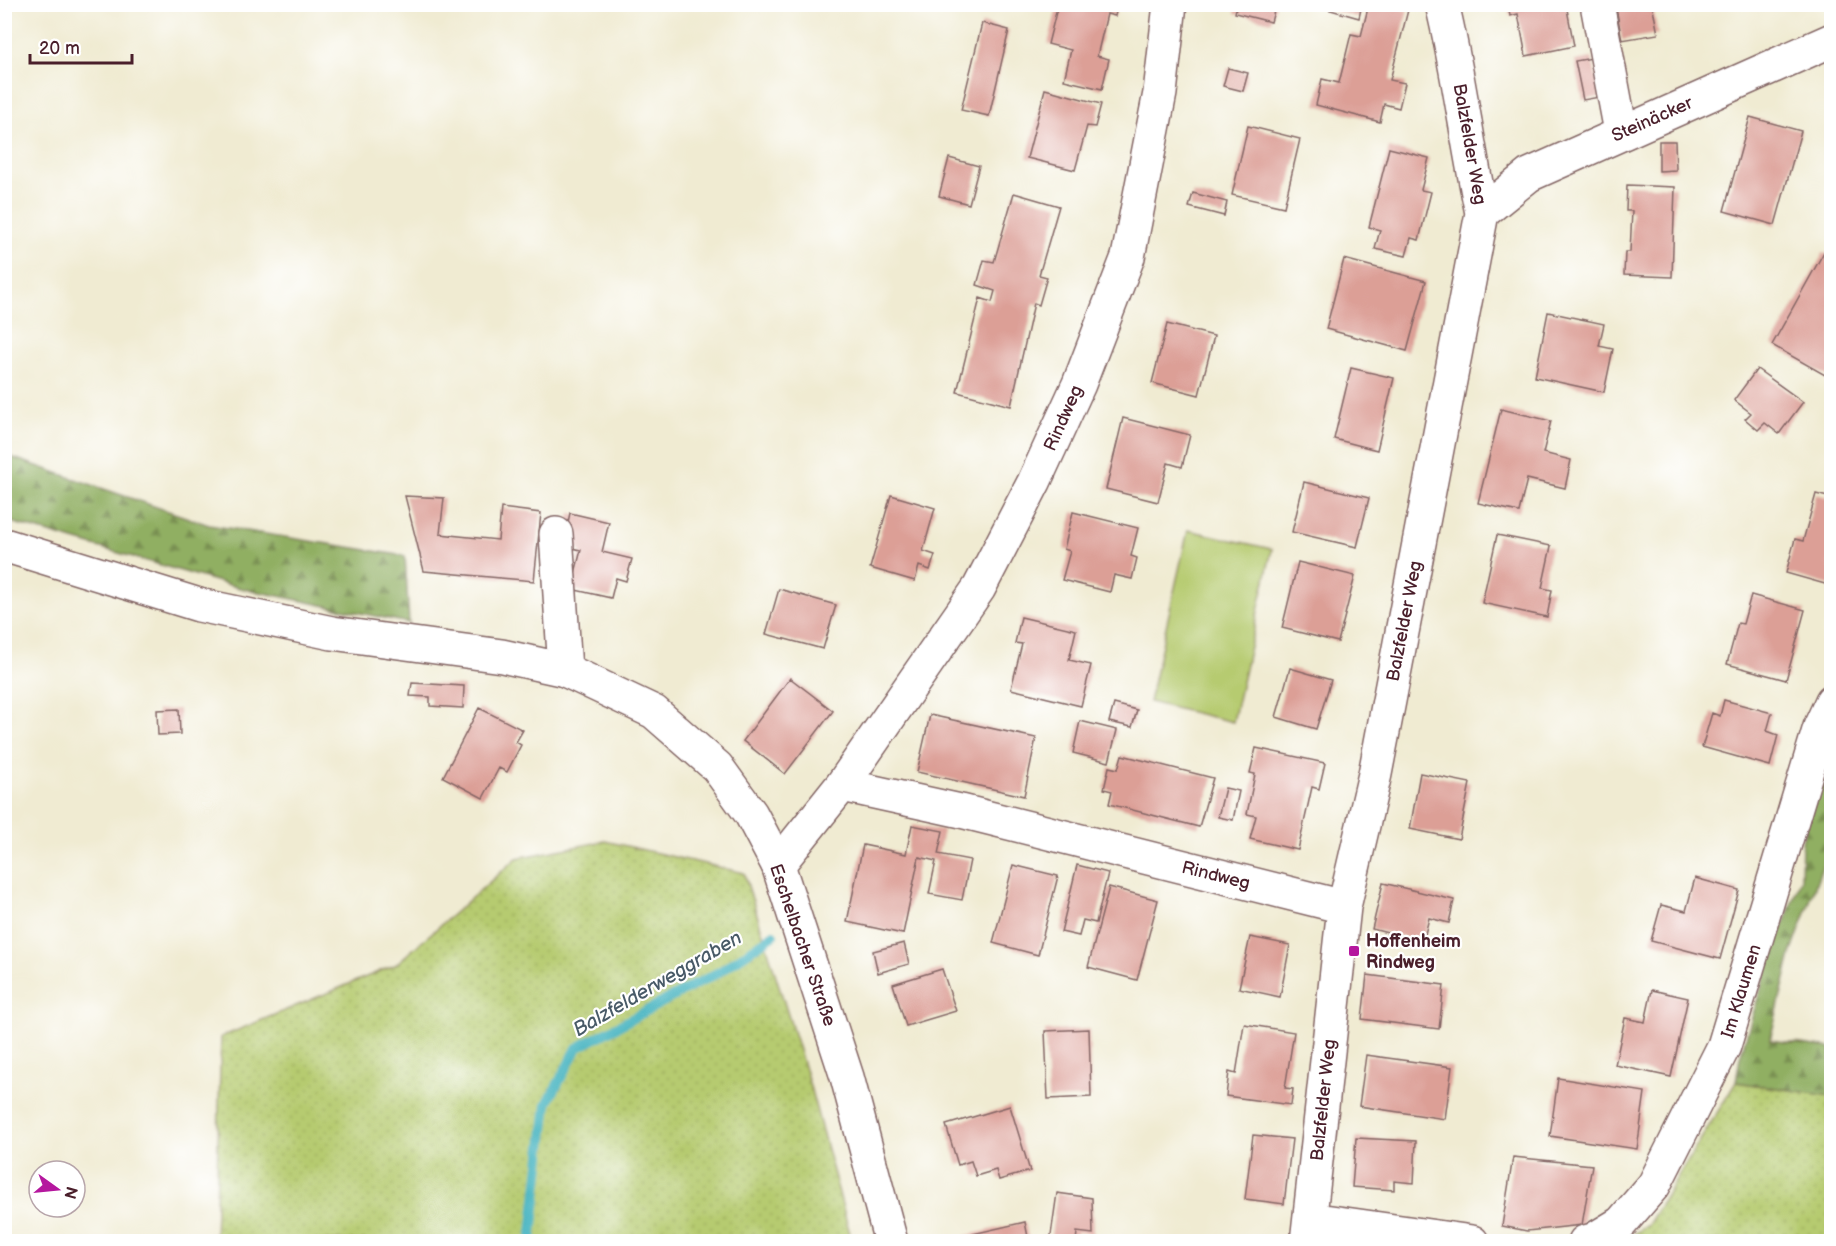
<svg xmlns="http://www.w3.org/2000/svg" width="1836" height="1246" font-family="'Balsamiq Sans',sans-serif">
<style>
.grass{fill:url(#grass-dots);stroke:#80754d;stroke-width:1.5}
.forest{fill:url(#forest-firs);stroke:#6d6746;stroke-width:1.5}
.park{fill:#b6cb6f;stroke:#80754d;stroke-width:1.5}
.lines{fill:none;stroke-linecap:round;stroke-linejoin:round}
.stream{stroke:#45b3c0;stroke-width:10}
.building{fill:#dc9f96}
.street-casing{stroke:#846665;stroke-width:36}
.secondary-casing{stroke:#846665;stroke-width:36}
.street{stroke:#fff;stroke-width:33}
.secondary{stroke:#fff;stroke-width:33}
.poi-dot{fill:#b5179e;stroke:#fff;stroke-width:2}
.labels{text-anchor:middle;stroke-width:4.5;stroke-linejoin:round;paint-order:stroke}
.street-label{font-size:18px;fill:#4a1f2b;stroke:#fff}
.poi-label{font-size:18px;font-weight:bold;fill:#4a1f2b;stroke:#fff;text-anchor:start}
.water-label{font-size:20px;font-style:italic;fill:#485a67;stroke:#fff}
</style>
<defs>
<pattern id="grass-dots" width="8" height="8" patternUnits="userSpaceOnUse" patternTransform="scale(1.5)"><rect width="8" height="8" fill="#b6cb6f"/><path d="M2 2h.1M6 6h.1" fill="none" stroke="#9eae60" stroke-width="1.8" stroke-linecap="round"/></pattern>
<pattern id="forest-firs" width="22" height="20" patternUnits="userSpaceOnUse" patternTransform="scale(1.5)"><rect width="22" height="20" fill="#90af62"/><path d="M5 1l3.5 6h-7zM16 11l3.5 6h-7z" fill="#788e51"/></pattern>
</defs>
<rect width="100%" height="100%" fill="#fff"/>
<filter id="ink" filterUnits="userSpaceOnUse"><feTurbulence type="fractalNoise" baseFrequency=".0167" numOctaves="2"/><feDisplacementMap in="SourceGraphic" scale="12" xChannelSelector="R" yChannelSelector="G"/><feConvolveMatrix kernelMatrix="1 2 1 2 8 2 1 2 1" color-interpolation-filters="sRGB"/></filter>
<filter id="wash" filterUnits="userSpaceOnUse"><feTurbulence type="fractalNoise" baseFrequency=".008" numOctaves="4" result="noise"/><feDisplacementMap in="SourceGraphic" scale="24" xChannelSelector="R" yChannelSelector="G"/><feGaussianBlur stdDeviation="1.35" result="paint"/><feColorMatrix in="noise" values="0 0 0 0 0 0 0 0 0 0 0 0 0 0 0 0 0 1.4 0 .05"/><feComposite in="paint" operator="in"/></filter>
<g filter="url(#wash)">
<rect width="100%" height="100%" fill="#f0ebd2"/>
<!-- grass -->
<path class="grass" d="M605,841L744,873L808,1079L852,1241H215L221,1037L395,965L517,858Z
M1736,1082L1831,1096V1241L1622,1242L1648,1225Z"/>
<!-- forest -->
<path class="forest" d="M5,455L209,525L405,556L409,623L240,588L11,522L5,518Z
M1831,707V842L1791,954L1770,1040L1831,1048V1096L1736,1082L1740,1057L1769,962L1801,879L1802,842Z"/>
<!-- park -->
<path class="park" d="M1188,530L1272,549L1233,722L1149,702Z"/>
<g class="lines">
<!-- stream -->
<path class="stream" d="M531,1242L547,1104L577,1048L719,972L773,935"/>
</g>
<g id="blocks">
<!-- building -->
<path class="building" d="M1058,4H1118L1115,16L1107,14L1097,56L1109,59L1102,89L1064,80L1071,50L1048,44Z
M1237,4H1276L1271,22L1235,13Z
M1328,4H1362L1359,18L1327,9Z
M1369,4H1402L1401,9L1408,10L1390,80L1405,83L1399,108L1384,104L1380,122L1316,105L1322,79L1339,83L1351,34L1361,36Z
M1508,4H1566L1574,46L1526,56L1518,14L1510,16Z
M1637,4H1652L1658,34L1622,40L1616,8Z
M982,23L1009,30L989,116L961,110Z
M1592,58L1600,97L1583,100L1575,61Z
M1228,68L1248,73L1243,91L1223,86Z
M1045,89L1101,104L1095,127L1087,126L1075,170L1027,158Z
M1750,117L1801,131L1775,225L1724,211Z
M1248,126L1300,139L1284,207L1232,195Z
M1659,141H1675L1676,170L1659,171Z
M1389,148L1429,158L1421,190L1431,192L1419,240L1411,238L1406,256L1375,249L1380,230L1369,227Z
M949,158L979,166L969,204L939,196Z
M1627,185L1675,187L1672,277L1624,275L1625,252H1630L1632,211H1626Z
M1014,193L1059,206L1039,275L1047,277L1039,305L1034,303L1011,406L957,392L980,298L992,302L995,291L977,285L984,260L994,262Z
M1193,193L1227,202L1224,216L1189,207Z
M1824,252L1832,256V379L1772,345Z
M1344,259L1426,281L1407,351L1326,329Z
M1548,312L1604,324L1599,346L1613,349L1604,392L1535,377Z
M1167,324L1214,336L1199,395L1152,383Z
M1351,368L1394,378L1377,450L1334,439Z
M1757,369L1803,402L1779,434L1765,423L1758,430L1745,419L1751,413L1734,400Z
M1501,409L1551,421L1543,453L1571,460L1565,488L1527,479L1519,512L1478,503Z
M1123,418L1190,435L1182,467L1168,463L1158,502L1106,489Z
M1304,482L1369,498L1357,547L1292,532Z
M1816,494L1832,498V586L1786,573L1795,539L1803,541Z
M891,495L935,508L923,551L935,555L930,570L919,566L915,581L870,568Z
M405,496L444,498L440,534L498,540L501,508L541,513L534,581L424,571Z
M1073,512L1138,528L1131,556L1137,558L1132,579L1114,575L1110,592L1062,580L1070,551L1064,549Z
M570,513L609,522L602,552L632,559L626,581L616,578L611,598L571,589L581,550L563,546Z
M1497,535L1551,546L1542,588L1552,590L1547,617L1482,603Z
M1298,562L1355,576L1338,642L1282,628Z
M779,589L836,605L823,649L766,634Z
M1751,595L1805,610L1786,680L1727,664L1738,623L1743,624Z
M1021,617L1076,630L1069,660L1091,665L1081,706L1011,689L1022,644L1015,643Z
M1290,668L1331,680L1316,729L1276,717Z
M790,678L833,711L785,774L743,741Z
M412,683L464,686L463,708L430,706V697L410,696Z
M1724,700L1772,713L1767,731L1778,735L1770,766L1702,747L1712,713L1720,716Z
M1114,704L1137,710L1132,727L1109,722Z
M479,708L523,730L516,742L521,745L507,772L499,768L483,798L443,777Z
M179,709L180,734L158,735L157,710Z
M930,715L1036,738L1024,796L917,772Z
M1080,721L1117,730L1109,762L1073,753Z
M1256,748L1325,763L1319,789L1312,787L1298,850L1250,839L1256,816L1247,814L1255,774L1250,773Z
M1122,755L1213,778L1199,827L1109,804L1112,791L1104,789L1109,767L1118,769Z
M1420,773L1470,783L1459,839L1410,829Z
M1225,788L1239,791L1233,820L1218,817Z
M912,825L943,831L938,854L970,860L962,900L929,894L936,861L919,857L903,934L847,922L863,845L906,854Z
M1013,865L1058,876L1038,955L993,943Z
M1077,865L1108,873L1096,923L1083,920L1079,936L1061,932Z
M1695,878L1739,890L1720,959L1651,941L1661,905L1686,911Z
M1383,883L1454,900L1449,923L1429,918L1423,942L1372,929Z
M1109,887L1158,900L1137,980L1088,967Z
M1250,937L1290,945L1280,997L1239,988Z
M904,943L909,964L878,973L873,951Z
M942,969L956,1011L906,1026L893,984Z
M1367,975L1444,985L1439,1029L1362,1019Z
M1652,990L1688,998L1671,1077L1615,1065L1625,1018L1645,1022Z
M1244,1024L1294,1032L1285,1088L1293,1089L1291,1105L1226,1096L1229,1072L1236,1074Z
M1089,1029L1091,1097L1048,1099L1045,1031Z
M1366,1055L1452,1067L1445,1119L1359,1106Z
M1558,1078L1645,1092L1637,1149L1550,1136Z
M1010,1106L1030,1171L999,1180L996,1170L976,1176L971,1161L958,1165L946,1125Z
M1253,1135L1292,1139L1284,1204L1245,1199Z
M1356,1138L1416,1141L1414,1183L1394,1181V1190L1352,1187Z
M1513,1157L1592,1165L1582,1225L1527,1231L1502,1226Z
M1057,1193L1092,1198L1093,1234L1077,1232L1076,1242H1050Z
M1025,1222L1029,1242H965L964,1236Z"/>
</g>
</g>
<g filter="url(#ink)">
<use href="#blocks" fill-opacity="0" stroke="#846665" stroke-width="1.5"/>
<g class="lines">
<defs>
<path id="street" d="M1597,4L1621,132
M1482,213L1529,175L1832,40
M556,534L565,670
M842,785L961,811L1344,907
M778,865L842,785L979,588L1034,482L1079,384L1128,257L1160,93L1170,4
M1310,1219L1472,1242
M1307,1242L1344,907L1375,774L1482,213C1467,144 1459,73 1442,4
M1585,1242L1593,1240L1621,1223L1654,1185L1724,1046L1820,727L1832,701"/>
<path id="secondary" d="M4,545L199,605L332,633L502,656L565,670L654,712L717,767L751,814L778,865L847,1077L891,1242"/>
</defs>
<!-- street casing -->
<use href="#street" class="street-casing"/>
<!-- secondary casing -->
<use href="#secondary" class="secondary-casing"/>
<!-- street -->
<use href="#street" class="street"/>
<!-- secondary -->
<use href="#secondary" class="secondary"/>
</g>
</g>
<!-- markers -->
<rect class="poi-dot" x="1348" y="945" width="12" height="12" rx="3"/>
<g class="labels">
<!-- street labels -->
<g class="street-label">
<text transform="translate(1652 119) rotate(-24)" y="6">Steinäcker</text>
<text transform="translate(1470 144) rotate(80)" y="6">Balzfelder Weg</text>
<text transform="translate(1063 418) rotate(-66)" y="6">Rindweg</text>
<text transform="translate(1404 621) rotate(-79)" y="6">Balzfelder Weg</text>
<text transform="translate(1216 875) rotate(14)" y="6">Rindweg</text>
<text transform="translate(803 945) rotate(71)" y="6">Eschelbacher Straße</text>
<text transform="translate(1741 991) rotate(-73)" y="6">Im Klaumen</text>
<text transform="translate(1323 1100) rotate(-84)" y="6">Balzfelder Weg</text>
</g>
<!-- poi labels -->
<g class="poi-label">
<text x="1366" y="947">Hoffenheim<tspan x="1366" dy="21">Rindweg</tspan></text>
</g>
<!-- water labels -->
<g class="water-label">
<text transform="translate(657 983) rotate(-30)" y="7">Balzfelderweggraben</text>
</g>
</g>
<!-- margin -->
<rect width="1836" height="1246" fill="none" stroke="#fff" stroke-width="24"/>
<!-- north arrow -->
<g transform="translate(57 1189) rotate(105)"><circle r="28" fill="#ffffff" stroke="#b7a5aa" stroke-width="1.5"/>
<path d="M0-4.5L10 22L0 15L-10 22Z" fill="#b5179e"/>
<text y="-9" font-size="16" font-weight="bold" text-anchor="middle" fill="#4a1f2b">N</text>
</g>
<!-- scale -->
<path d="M30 54v9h102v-9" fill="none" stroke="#4a1f2b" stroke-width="3"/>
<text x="39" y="54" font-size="18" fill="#4a1f2b" stroke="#ffffff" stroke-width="4.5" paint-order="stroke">20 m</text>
</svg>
